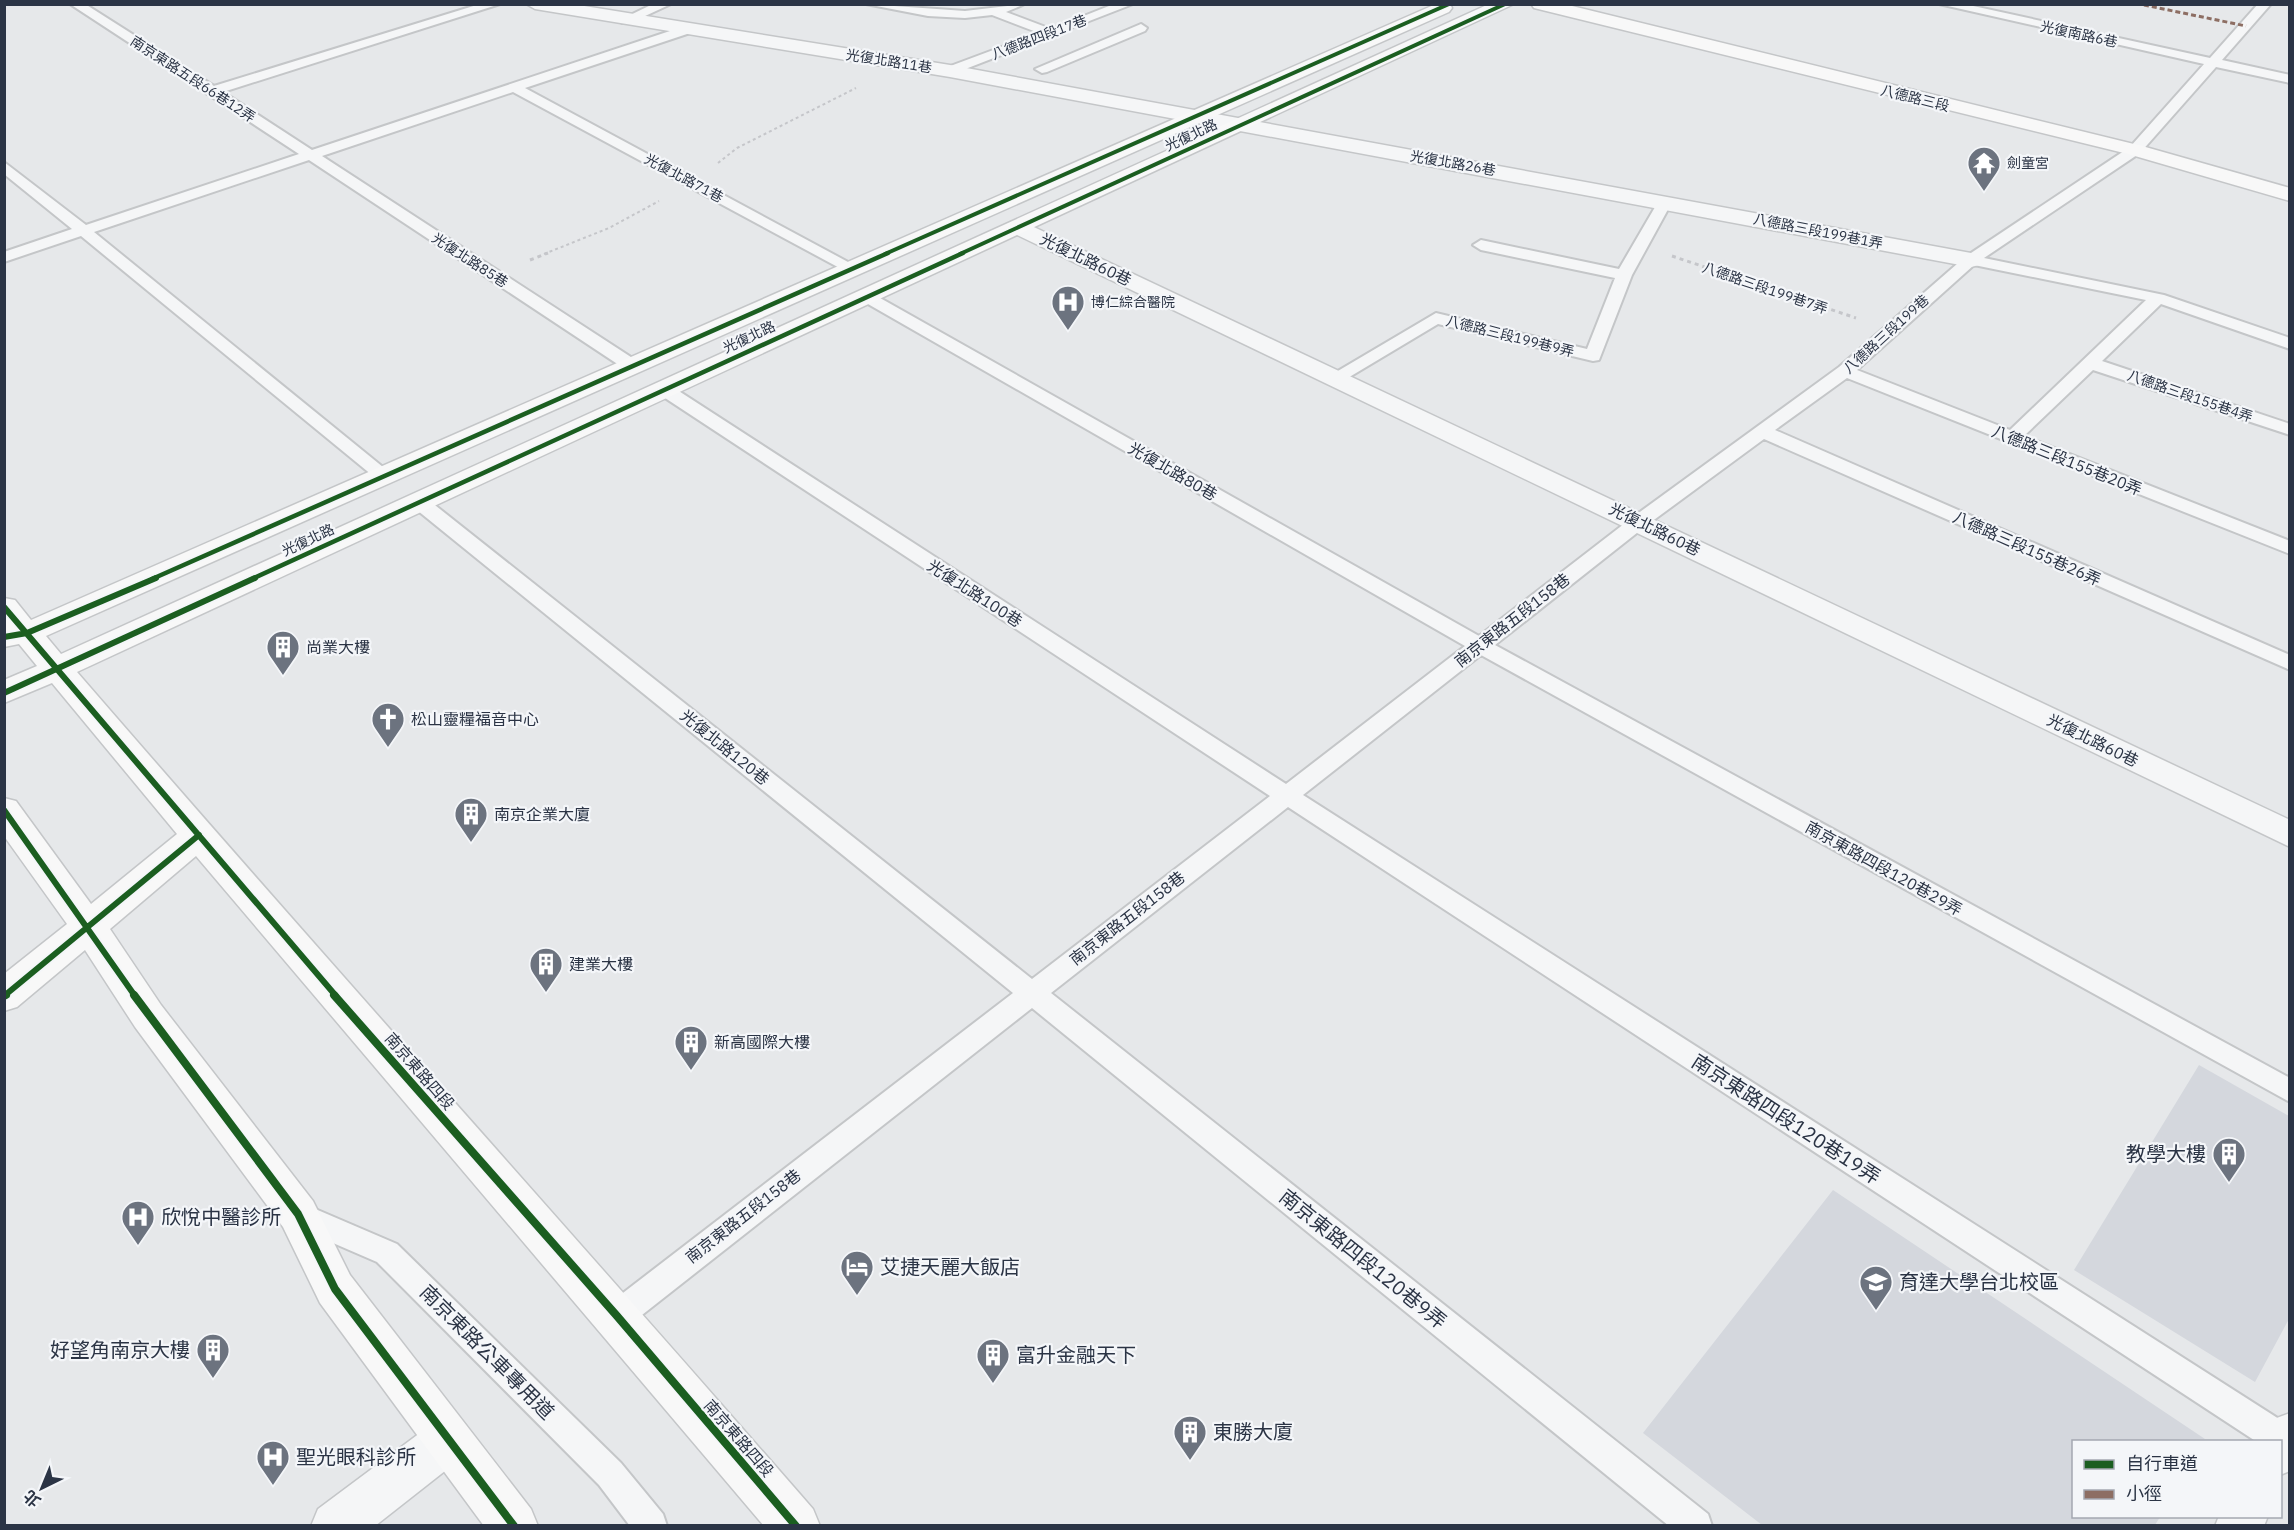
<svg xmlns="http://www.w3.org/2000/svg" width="2294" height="1530" font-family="'IBM Plex Sans','Noto Sans TC',sans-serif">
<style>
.built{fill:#d4d7dd}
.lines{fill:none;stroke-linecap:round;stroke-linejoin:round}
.lane-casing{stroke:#c4c6c8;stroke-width:4}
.street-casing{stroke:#c4c6c8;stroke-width:3}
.secondary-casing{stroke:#c4c6c8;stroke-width:3}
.path-far1{stroke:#c5c6ca;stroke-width:2;stroke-dasharray:3 3;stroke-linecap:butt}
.path{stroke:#c5c6ca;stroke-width:3;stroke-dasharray:4 4;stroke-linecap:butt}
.lane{fill:#f5f6f7;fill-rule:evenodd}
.street{fill:#f5f6f7;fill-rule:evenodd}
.secondary{fill:#f8f8f8;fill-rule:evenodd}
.quiet{stroke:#8d6e63;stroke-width:3;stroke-dasharray:5 3;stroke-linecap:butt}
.cycleway-far3-casing{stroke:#f4f6f9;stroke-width:6}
.cycleway-far2-casing{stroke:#f4f6f9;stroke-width:8}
.cycleway-far1-casing{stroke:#f4f6f9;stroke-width:10}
.cycleway-casing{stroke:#f4f6f9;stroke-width:11}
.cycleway-far3{stroke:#1b5e20;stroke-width:4}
.cycleway-far2{stroke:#1b5e20;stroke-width:4.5}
.cycleway-far1{stroke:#1b5e20;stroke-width:6}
.cycleway{stroke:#1b5e20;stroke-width:8}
.labels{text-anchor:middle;stroke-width:4.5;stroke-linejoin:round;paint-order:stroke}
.far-street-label{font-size:14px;fill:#2b3445;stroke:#f4f6f9}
.far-poi-label{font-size:14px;fill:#2b3445;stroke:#f4f6f9;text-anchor:start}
.street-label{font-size:16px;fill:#2b3445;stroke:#f4f6f9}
.poi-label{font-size:16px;fill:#2b3445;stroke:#f4f6f9;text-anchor:start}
.near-street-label{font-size:20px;fill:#2b3445;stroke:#f4f6f9}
.near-poi-label{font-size:20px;fill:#2b3445;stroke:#f4f6f9;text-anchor:start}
</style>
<rect width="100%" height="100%" fill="#e6e8ea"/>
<!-- built -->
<path class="built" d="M2199,1065L2289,1116V1319L2255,1382L2074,1270Z
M1833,1190L2205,1439L2074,1442V1516L2160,1517L2155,1525H1762L1643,1433Z"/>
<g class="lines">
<defs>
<path id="lane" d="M70,4H85L214,86L480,4H500L223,92L312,150L682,27H690V33L525,88L861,269L853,274L847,272L513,92L322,156L637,361L640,365L637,369H625L309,160L94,232L394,476L392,480H378L81,236L4,262V252L72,229L4,174V162L86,225L299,154Z
M653,4H671L630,23H622L620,20Z
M866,4L965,11L1025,4L1006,12L1051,29L1114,4H1133L950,75L945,74V68L1039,33L992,15L965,18L928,16Z
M1939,4H1964L2210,58L2258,4H2271L2222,60L2290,75V83L2216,67L2140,153L1984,258L2164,295L2290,338V349L2161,304L2102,361L2290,424V435L2093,370L2024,436L2290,541V554L1847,378L1775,430L2290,655V670L1764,439L1647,525L1495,645L2290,1078V1102L1481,655L1303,795L2290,1426V1456L2280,1455V1442H2257L1288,807L1051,993L1708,1514L1712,1526H1669L1032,1008L628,1326L617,1330L606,1326L602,1316L606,1306L1013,993L412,506L410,502L412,498H426L1032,979L1270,796L659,394L656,390L659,386H671L1286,784L1465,646L861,300L859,297L861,294H873L1479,636L1633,517L1839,367L1965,257L2130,147L2204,64ZM1974,265L2146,300L2010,430L1857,370Z
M1141,24L1147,28L1145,31L1047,72L1042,73L1035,69Z
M1665,198L1672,202L1632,275L1599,360L1593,361L1438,324L1341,382H1329L1326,378L1436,313L1587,349L1615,278L1481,250L1473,245L1481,240L1619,269L1658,202Z
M299,1202L397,1244L621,1463L663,1514L667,1526H630L599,1485L377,1262L289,1224L285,1215L289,1206Z"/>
<path id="street" d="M526,4H572L950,65L1971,253L1979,255L1982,260L1979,265L1971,267L950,77L535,9Z
M1019,220L2290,820V847L1011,232L1008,227L1011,222Z
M2290,1413V1471L2280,1475V1442H2261L2274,1419Z
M448,1417L464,1424L471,1440L464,1456L375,1526H311L318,1509L432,1424Z
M2219,1516H2268L2264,1526H2215Z"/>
<path id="secondary" d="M1436,4H1450L1452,8L1449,12L46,636L61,654L1489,4H1514L77,672C320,953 569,1229 813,1509L820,1526H764L196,856L110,929L161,1005L313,1201L350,1275L531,1509L538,1526H484L320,1303L283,1227L135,1027L85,950L17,1007L4,1011V974L67,924L4,836V798L16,801L91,904L177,834L52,683L4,703V680L37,666L19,644L4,647V598L15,600L31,620Z
M1531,4H1564L2142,146L2290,188V201L2128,154L1534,8Z"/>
</defs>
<!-- lane casing -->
<use href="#lane" class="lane-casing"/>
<!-- street casing -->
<use href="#street" class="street-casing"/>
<!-- secondary casing -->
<use href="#secondary" class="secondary-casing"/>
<!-- path-far1 -->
<path class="path-far1" d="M718,163L737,148L856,88
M544,254L609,228L659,201"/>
<!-- path -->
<path class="path" d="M1672,256L1856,318
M530,260L548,253"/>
<!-- lane -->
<use href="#lane" class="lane"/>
<!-- street -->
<use href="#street" class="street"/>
<!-- secondary -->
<use href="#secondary" class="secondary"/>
<!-- quiet -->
<path class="quiet" d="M2144,5L2246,26"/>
<defs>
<path id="cycleway-far3" d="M885,254L1449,4
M960,254L1505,4"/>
<path id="cycleway-far2" d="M152,579L888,253
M252,579L963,253"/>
<path id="cycleway-far1" d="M4,607L336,996
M4,637L27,633L156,578
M4,693L255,578
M4,810L135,996
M4,996L199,835"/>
<path id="cycleway" d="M134,995L298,1214L335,1289L514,1526
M334,995L617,1316L796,1526
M4,996L6,995"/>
</defs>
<!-- cycleway-far3 casing -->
<use href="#cycleway-far3" class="cycleway-far3-casing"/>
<!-- cycleway-far2 casing -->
<use href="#cycleway-far2" class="cycleway-far2-casing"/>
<!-- cycleway-far1 casing -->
<use href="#cycleway-far1" class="cycleway-far1-casing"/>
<!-- cycleway casing -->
<use href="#cycleway" class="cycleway-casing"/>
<!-- cycleway-far3 -->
<use href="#cycleway-far3" class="cycleway-far3"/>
<!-- cycleway-far2 -->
<use href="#cycleway-far2" class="cycleway-far2"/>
<!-- cycleway-far1 -->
<use href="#cycleway-far1" class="cycleway-far1"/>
<!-- cycleway -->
<use href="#cycleway" class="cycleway"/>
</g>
<!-- icons -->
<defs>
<symbol id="temple-pin" viewBox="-11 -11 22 30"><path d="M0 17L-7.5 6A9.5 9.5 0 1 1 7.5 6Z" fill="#6c737f" stroke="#f4f6f9"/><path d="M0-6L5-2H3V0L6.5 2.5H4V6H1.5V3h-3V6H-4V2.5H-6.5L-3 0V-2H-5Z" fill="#fff"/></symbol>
<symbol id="hospital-pin" viewBox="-11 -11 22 30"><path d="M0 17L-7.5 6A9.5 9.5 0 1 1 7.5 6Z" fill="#6c737f" stroke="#f4f6f9"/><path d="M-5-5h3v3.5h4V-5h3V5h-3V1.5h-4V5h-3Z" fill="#fff"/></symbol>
<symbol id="building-pin" viewBox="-11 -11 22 30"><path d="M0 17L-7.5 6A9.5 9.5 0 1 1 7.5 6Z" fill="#6c737f" stroke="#f4f6f9"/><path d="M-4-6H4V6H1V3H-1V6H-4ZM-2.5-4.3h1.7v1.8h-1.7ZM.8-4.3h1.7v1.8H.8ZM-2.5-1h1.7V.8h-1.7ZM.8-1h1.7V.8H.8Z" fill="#fff"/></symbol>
<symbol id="church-pin" viewBox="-11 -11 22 30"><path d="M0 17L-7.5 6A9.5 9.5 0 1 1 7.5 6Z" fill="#6c737f" stroke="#f4f6f9"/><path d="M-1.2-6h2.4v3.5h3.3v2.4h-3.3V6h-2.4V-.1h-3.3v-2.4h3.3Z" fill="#fff"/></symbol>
<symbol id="hotel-pin" viewBox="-11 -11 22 30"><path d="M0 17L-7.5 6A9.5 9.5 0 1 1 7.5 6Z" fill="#6c737f" stroke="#f4f6f9"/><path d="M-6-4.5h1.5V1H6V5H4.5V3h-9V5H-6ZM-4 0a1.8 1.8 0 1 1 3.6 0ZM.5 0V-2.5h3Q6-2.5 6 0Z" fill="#fff"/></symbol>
<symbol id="university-pin" viewBox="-11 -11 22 30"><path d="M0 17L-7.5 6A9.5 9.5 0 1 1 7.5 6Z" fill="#6c737f" stroke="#f4f6f9"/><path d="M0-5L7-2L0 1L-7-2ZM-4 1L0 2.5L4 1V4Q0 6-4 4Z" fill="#fff"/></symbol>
</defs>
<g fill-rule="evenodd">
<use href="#temple-pin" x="1965" y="144" width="38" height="52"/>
<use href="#hospital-pin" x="1049" y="283" width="38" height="52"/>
<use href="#building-pin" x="264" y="628" width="38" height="52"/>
<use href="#church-pin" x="369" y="700" width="38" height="52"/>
<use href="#building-pin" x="452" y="795" width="38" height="52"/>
<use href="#building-pin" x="527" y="945" width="38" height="52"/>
<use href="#building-pin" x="672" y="1023" width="38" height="52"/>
<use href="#building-pin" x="2210" y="1135" width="38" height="52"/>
<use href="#hospital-pin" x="119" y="1198" width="38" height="52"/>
<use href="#hotel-pin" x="838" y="1248" width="38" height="52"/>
<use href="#university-pin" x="1857" y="1263" width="38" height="52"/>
<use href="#building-pin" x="194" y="1331" width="38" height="52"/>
<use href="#building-pin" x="974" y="1336" width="38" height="52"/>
<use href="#building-pin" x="1171" y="1413" width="38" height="52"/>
<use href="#hospital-pin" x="254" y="1438" width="38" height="52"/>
</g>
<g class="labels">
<!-- far-street labels -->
<g class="far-street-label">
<text transform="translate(2079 34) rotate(12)" y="5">光復南路6巷</text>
<text transform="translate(1039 37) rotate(-21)" y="5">八德路四段17巷</text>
<text transform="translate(889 61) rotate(9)" y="5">光復北路11巷</text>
<text transform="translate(193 79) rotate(33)" y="5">南京東路五段66巷12弄</text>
<text transform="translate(1915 98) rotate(14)" y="5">八德路三段</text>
<text transform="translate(1191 135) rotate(-25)" y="5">光復北路</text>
<text transform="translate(1453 163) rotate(10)" y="5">光復北路26巷</text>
<text transform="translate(684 178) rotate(28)" y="5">光復北路71巷</text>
<text transform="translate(1818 231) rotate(11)" y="5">八德路三段199巷1弄</text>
<text transform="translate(470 260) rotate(33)" y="5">光復北路85巷</text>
<text transform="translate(1765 288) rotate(19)" y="5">八德路三段199巷7弄</text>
<text transform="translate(1886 334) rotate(-42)" y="5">八德路三段199巷</text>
<text transform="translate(1510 336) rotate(14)" y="5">八德路三段199巷9弄</text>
<text transform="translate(749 337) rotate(-25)" y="5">光復北路</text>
<text transform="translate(2190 396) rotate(19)" y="5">八德路三段155巷4弄</text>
<text transform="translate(308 540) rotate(-25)" y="5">光復北路</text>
</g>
<!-- far-poi labels -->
<g class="far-poi-label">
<text x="2007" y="168">劍童宮</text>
<text x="1091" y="307">博仁綜合醫院</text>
</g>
<!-- street labels -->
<g class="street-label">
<text transform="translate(1086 259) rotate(26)" y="6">光復北路60巷</text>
<text transform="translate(2067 460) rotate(22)" y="6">八德路三段155巷20弄</text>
<text transform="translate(1173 471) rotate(30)" y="6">光復北路80巷</text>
<text transform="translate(1655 529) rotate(26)" y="6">光復北路60巷</text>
<text transform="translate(2027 548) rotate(24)" y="6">八德路三段155巷26弄</text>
<text transform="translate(975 593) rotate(33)" y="6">光復北路100巷</text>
<text transform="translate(1512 620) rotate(-38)" y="6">南京東路五段158巷</text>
<text transform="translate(2093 740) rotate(26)" y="6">光復北路60巷</text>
<text transform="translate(725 747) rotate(39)" y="6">光復北路120巷</text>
<text transform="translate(1884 868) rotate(29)" y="6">南京東路四段120巷29弄</text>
<text transform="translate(1127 918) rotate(-38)" y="6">南京東路五段158巷</text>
<text transform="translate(420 1071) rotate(49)" y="6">南京東路四段</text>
<text transform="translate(743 1216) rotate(-38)" y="6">南京東路五段158巷</text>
<text transform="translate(739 1438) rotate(49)" y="6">南京東路四段</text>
</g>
<!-- poi labels -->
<g class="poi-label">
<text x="306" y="653">尚業大樓</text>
<text x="411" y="725">松山靈糧福音中心</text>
<text x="494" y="820">南京企業大廈</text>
<text x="569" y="970">建業大樓</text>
<text x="714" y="1048">新高國際大樓</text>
</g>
<!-- near-street labels -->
<g class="near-street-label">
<text transform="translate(1786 1119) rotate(33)" y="7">南京東路四段120巷19弄</text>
<text transform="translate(1363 1259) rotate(39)" y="7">南京東路四段120巷9弄</text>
<text transform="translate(487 1352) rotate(45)" y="7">南京東路公車專用道</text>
</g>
<!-- near-poi labels -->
<g class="near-poi-label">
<text x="2206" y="1161" text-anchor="end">教學大樓</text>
<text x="161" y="1224">欣悅中醫診所</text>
<text x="880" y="1274">艾捷天麗大飯店</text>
<text x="1899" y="1289">育達大學台北校區</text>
<text x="190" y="1357" text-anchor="end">好望角南京大樓</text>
<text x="1016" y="1362">富升金融天下</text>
<text x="1213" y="1439">東勝大廈</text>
<text x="296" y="1464">聖光眼科診所</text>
</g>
</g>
<!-- border -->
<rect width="2294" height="1530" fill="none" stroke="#2b3445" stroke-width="12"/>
<!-- legend -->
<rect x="2072" y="1440" width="210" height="78" fill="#f4f6f9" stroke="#a4a8b1" stroke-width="1.5"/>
<rect x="2084" y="1460" width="30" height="9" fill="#1b5e20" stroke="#a4a8b1" stroke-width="1.5"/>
<text x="2126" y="1470" font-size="18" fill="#2b3445">自行車道</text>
<rect x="2084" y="1490" width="30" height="9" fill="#8d6e63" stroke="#a4a8b1" stroke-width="1.5"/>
<text x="2126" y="1500" font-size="18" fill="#2b3445">小徑</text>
<!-- north arrow -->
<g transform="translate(42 1488) rotate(223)" stroke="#f4f6f9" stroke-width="4.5" paint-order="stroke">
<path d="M0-4.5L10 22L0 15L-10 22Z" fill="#2b3445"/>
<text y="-9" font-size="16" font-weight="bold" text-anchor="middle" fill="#2b3445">北</text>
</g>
</svg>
